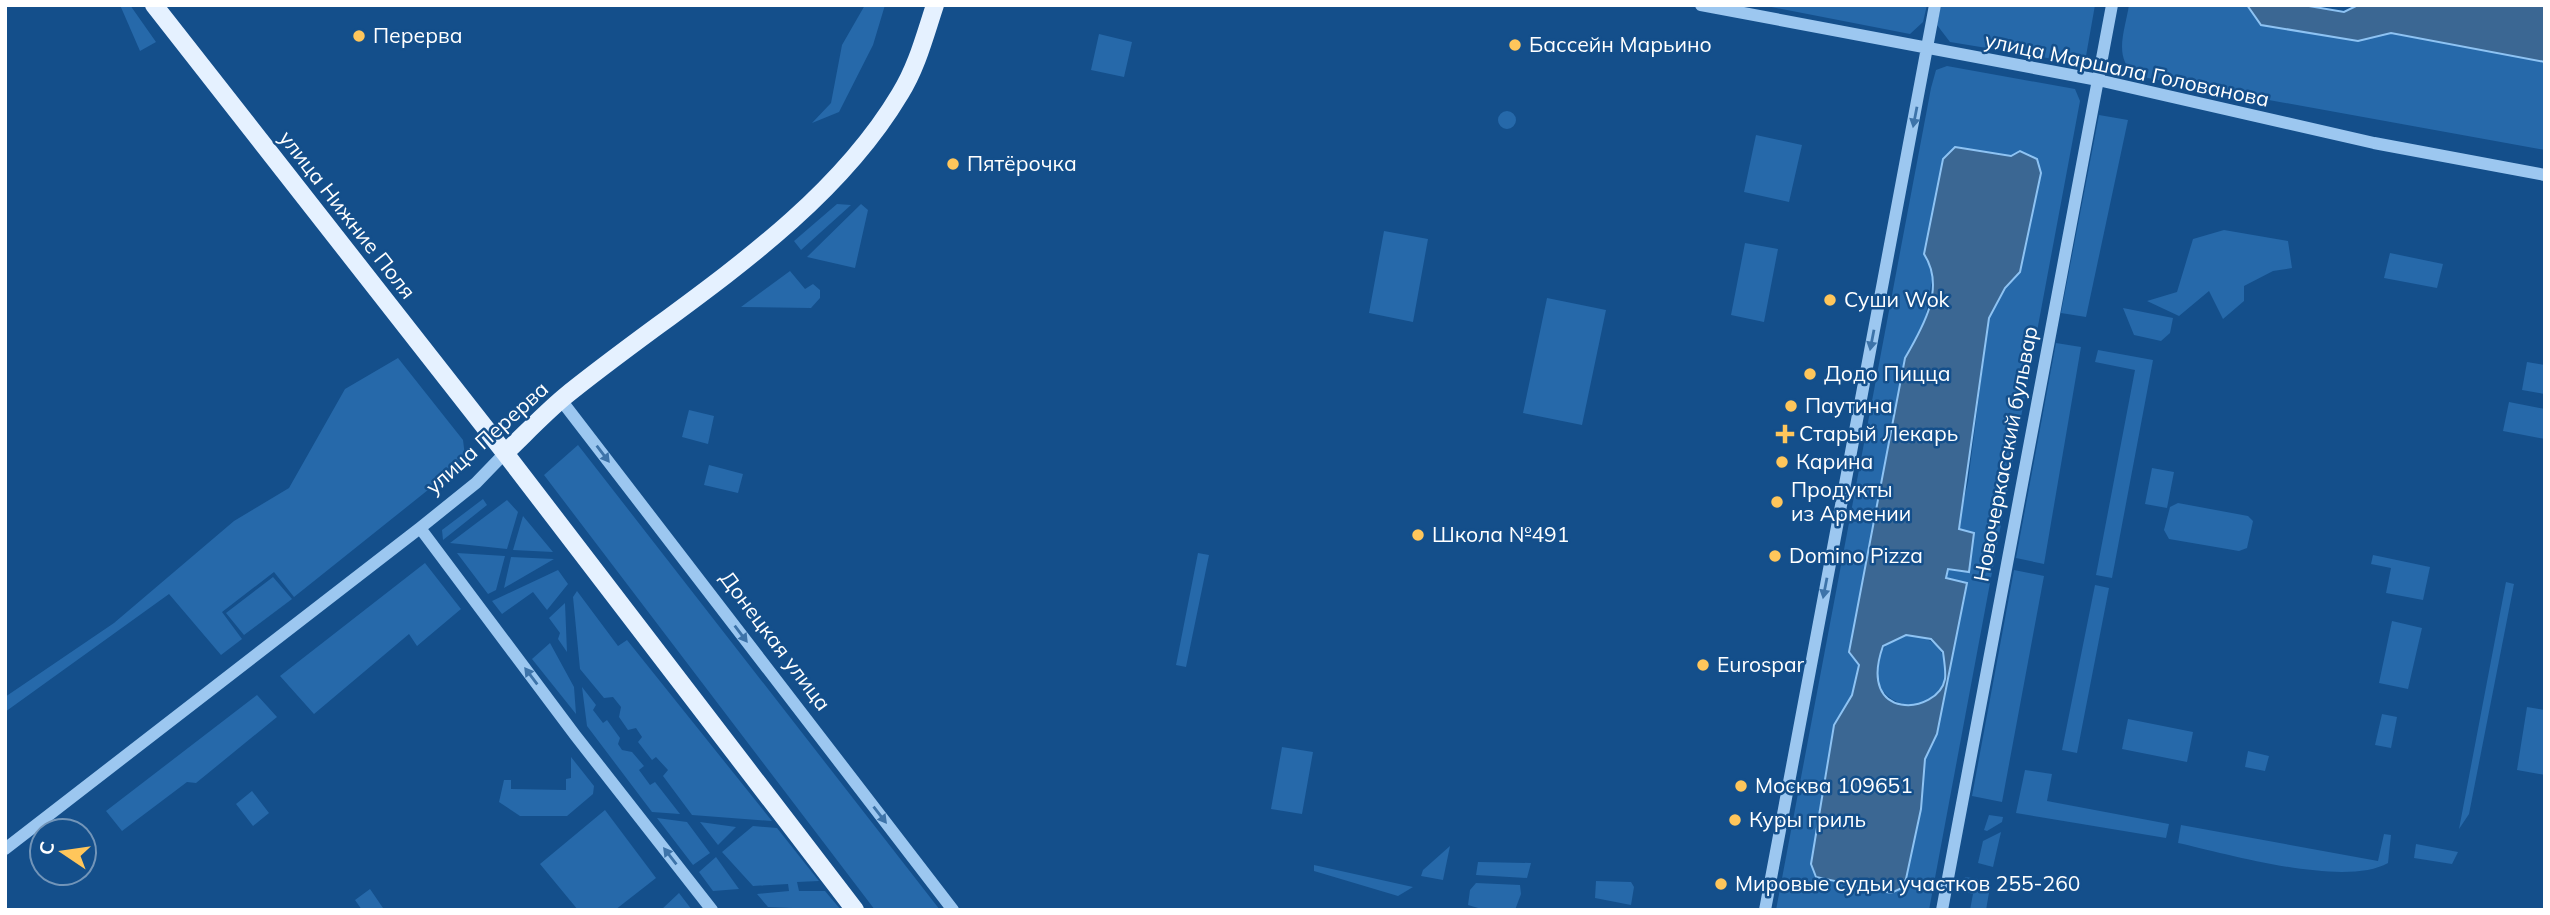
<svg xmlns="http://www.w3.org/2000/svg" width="2550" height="915" font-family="Mulish,sans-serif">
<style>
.green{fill:#2669aa;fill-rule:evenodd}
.water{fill:#3b6793;stroke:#8ec3f3;stroke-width:2;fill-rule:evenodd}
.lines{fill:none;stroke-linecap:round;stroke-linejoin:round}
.minor{stroke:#9cc7f0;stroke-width:12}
.major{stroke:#e5f1ff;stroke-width:18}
.oneway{fill:#3d73a9}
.poi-dot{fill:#ffc65b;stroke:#144f8b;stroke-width:2.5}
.labels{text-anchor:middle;stroke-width:5;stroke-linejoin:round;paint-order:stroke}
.poi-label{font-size:21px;fill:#fff;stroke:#144f8b;text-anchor:start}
.street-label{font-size:21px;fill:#fff;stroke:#144f8b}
</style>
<rect width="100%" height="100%" fill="#144f8b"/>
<!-- green -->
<path class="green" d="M120,5H130L156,42L140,51Z
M865,5H885L873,45L839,112L812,123L831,103L842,45Z
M1761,5H1927L1923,22L1910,34Z
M1941,5H2095L2086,56L2078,63L1950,42L1937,25Z
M2129,5H2247L2262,25L2358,41L2390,33L2545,62V150L2137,76C2112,59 2125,31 2129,5Z
M1099,34L1132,42L1124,77L1091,70Z
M1947,66L2075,89L2080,101L1929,910H1776L1931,88L1936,70ZM1955,147L2011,156L2020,272L2005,288L1989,318L1968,482L1946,578L1967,584L1937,734L1925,759L1921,809L1916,827L1817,877L1811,864L1834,725L1852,695L1859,665L1849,652L1905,358L1924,326Z
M1498 120a9 9 0 1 1 18 0a9 9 0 1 1-18 0Z
M2099,115L2128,120L2086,317L2061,313Z
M1756,135L1802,145L1789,202L1744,192Z
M837,204L851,205L801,250L794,241Z
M861,204L868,210L855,268L807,257Z
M2224,230L2288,241L2292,268L2273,271L2244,286V301L2223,319L2209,291L2179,316L2147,301L2177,292L2193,239Z
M1384,231L1428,239L1413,322L1369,313Z
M1745,243L1778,249L1764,322L1731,315Z
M2390,253L2443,264L2437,288L2384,278Z
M790,271L805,289L813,284L820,290V298L811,308L741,307Z
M1547,298L1606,310L1582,425L1523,413Z
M2123,308L2173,318L2170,333L2161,341L2134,335Z
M2056,343L2081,347L2044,564L2016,558Z
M2098,350L2153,360L2112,578L2096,575L2135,370L2095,362Z
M398,358L463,440L465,456L453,470L294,597L274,572L222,612L242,639L221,655L169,594L5,712V697L114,623L234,521L289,488L345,389Z
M2527,362L2545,365V394L2522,390Z
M2509,402L2545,409V439L2503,431Z
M689,410L714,416L708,444L682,437Z
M578,445L940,910H875L544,475Z
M709,465L743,474L738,493L704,485Z
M2152,468L2174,472L2167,508L2145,504Z
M483,499L487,505L443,540L442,530Z
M507,500L518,512L507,549L450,543Z
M2178,503L2248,516L2253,521L2247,548L2239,551L2169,539L2164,530L2170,507Z
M523,516L553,552L513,550Z
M457,553L505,556L496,590L488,594Z
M1198,553L1209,555L1186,667L1176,665Z
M2373,555L2430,567L2423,600L2386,593L2391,568L2371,564Z
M511,557L554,559L504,588Z
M425,563L461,609L417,646L409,634L314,714L280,676Z
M558,570L568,584L547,610L533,592L502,614L492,601Z
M2014,570L2044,576L2002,802L1972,796Z
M273,577L292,599L244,635L226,613Z
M2506,582L2514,584L2469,814L2459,829Z
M2095,585L2109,588L2077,753L2062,750Z
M577,591L618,646L627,640L772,821L692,815L663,776L668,770L656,757L652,760L638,742L642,737L636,728L628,730L619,717L621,707L613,697L604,698L580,669L573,597Z
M565,603L567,652L558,639L560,633L549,618Z
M2392,621L2422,628L2408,689L2379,683Z
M1876 670a35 35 0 1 1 70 0a35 35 0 1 1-70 0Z
M550,643L574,687L576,714L532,659Z
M582,687L596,705L593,710L603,723L607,720L620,738L618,744L622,750L632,752L644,766L639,770L650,785L655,782L680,814L652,812L587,726Z
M257,695L277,717L196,783L187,782L122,831L106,811Z
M2527,707L2545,710V775L2517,770Z
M2382,714L2397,717L2391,748L2375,745Z
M2128,719L2193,732L2187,762L2122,749Z
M1282,747L1313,752L1302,814L1271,809Z
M2248,751L2269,756L2265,771L2245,767Z
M571,757L594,786L593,794L567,816H520L499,802L504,780H511V789L566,790V779L571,778Z
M2025,770L2052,774L2047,801L2169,824L2166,838L2016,813Z
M252,791L269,813L253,826L236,804Z
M605,810L656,878L615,910H578L540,864Z
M1989,815L2003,817L2002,822L1987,831L1984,830Z
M657,818L687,822L710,853L693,865Z
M700,822L736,827L718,845Z
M2181,825L2378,861L2384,834L2391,835L2388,863C2344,888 2228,854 2178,843Z
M753,826L777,828L819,881L797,882L799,891H825L841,910L768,907L757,894L789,891L788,884L753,886L722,852Z
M2001,832L1993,867L1978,863L1983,841Z
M2416,844L2458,852L2452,864L2414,858Z
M1450,846L1443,880L1421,876L1423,870Z
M716,857L739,889L713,891L699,872Z
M1478,862L1531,863L1527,878L1476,875Z
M1314,865L1413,887L1398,896L1314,871Z
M1965,877L1991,881L1986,910H1970L1973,894L1962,891Z
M1596,881L1631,882L1634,887L1631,905L1595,898Z
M1476,883L1520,885L1521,894L1515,910H1485L1468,905L1470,890Z
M370,889L383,908L362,910L355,900Z
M679,893L692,910H661Z"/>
<!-- water -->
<path class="water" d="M2247,5H2303L2344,12L2358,5H2545V62L2391,33L2358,41L2261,25Z
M1955,147L2011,156L2020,151L2037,159L2041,173L2020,272L2005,288L1989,318L1959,529L1974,533L1969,572L1948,569L1946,578L1967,583L1937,734L1925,759L1921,809L1906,879L1902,888L1891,893L1816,877L1811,864L1834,725L1852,695L1859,665L1849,652L1905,358C1923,327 1946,288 1924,254L1943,159ZM1906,635L1931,639L1943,652C1944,660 1946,671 1945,679C1938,715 1856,722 1883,646Z"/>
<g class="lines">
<!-- minor -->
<path class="minor" d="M1701,5L2098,80L2374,143L2545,175
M561,400L953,910
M420,528L575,735L712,910
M5,849L420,528L476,483L505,453
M1765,910L1935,5
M1942,910L2112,5"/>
<!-- major -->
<path class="major" d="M154,5L505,453L855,910
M505,453C524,435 543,415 563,398C677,305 823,223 900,94C917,67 925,35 935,5"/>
</g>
<!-- one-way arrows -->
<defs><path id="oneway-solid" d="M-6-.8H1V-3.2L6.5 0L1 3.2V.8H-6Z" transform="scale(1.75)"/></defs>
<g class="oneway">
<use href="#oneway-solid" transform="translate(1915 117) rotate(101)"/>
<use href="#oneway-solid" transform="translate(1872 340) rotate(101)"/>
<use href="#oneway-solid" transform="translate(603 454) rotate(53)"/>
<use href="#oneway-solid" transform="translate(1825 588) rotate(101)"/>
<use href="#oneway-solid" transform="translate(741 634) rotate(53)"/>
<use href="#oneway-solid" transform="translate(531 676) rotate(-127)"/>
<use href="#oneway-solid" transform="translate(880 815) rotate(52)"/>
<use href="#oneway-solid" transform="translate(670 856) rotate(-128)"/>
</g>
<!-- markers -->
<g class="poi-dot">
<circle cx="359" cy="36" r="7"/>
<circle cx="1515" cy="45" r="7"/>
<circle cx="953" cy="164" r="7"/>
<circle cx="1830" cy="300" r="7"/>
<circle cx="1810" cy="374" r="7"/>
<circle cx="1791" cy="406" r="7"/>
<path d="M1781.5 423.5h7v7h7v7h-7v7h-7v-7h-7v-7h7z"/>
<circle cx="1782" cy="462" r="7"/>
<circle cx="1777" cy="502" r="7"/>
<circle cx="1418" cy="535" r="7"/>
<circle cx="1775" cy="556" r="7"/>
<circle cx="1703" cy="665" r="7"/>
<circle cx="1741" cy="786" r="7"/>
<circle cx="1735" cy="820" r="7"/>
<circle cx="1721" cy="884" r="7"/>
</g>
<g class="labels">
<!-- poi labels -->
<g class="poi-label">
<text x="373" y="43">Перерва</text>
<text x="1529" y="52">Бассейн Марьино</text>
<text x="967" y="171">Пятёрочка</text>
<text x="1844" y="307">Суши Wok</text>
<text x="1824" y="381">Додо Пицца</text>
<text x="1805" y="413">Паутина</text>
<text x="1799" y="441">Старый Лекарь</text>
<text x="1796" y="469">Карина</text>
<text x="1791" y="497">Продукты<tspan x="1791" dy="24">из Армении</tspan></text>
<text x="1432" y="542">Школа №491</text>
<text x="1789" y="563">Domino Pizza</text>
<text x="1717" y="672">Eurospar</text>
<text x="1755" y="793">Москва 109651</text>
<text x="1749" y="827">Куры гриль</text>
<text x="1735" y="891">Мировые судьи участков 255-260</text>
</g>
<!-- street labels -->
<g class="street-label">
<text transform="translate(2127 70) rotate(12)" y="7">улица Маршала Голованова</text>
<text transform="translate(347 215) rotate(52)" y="7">улица Нижние Поля</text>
<text transform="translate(487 438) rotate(-42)" y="7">улица Перерва</text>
<text transform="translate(2006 454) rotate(-79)" y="7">Новочеркасский бульвар</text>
<text transform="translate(775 641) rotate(53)" y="7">Донецкая улица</text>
</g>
</g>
<!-- border -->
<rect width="2550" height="915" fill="none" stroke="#ffffff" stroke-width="14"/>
<!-- north arrow -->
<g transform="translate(63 852) rotate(283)"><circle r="33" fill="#144f8b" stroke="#7295b9" stroke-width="2"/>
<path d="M0-5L12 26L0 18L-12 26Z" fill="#ffc65b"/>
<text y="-10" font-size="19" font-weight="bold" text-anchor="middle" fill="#ffffff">С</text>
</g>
</svg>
